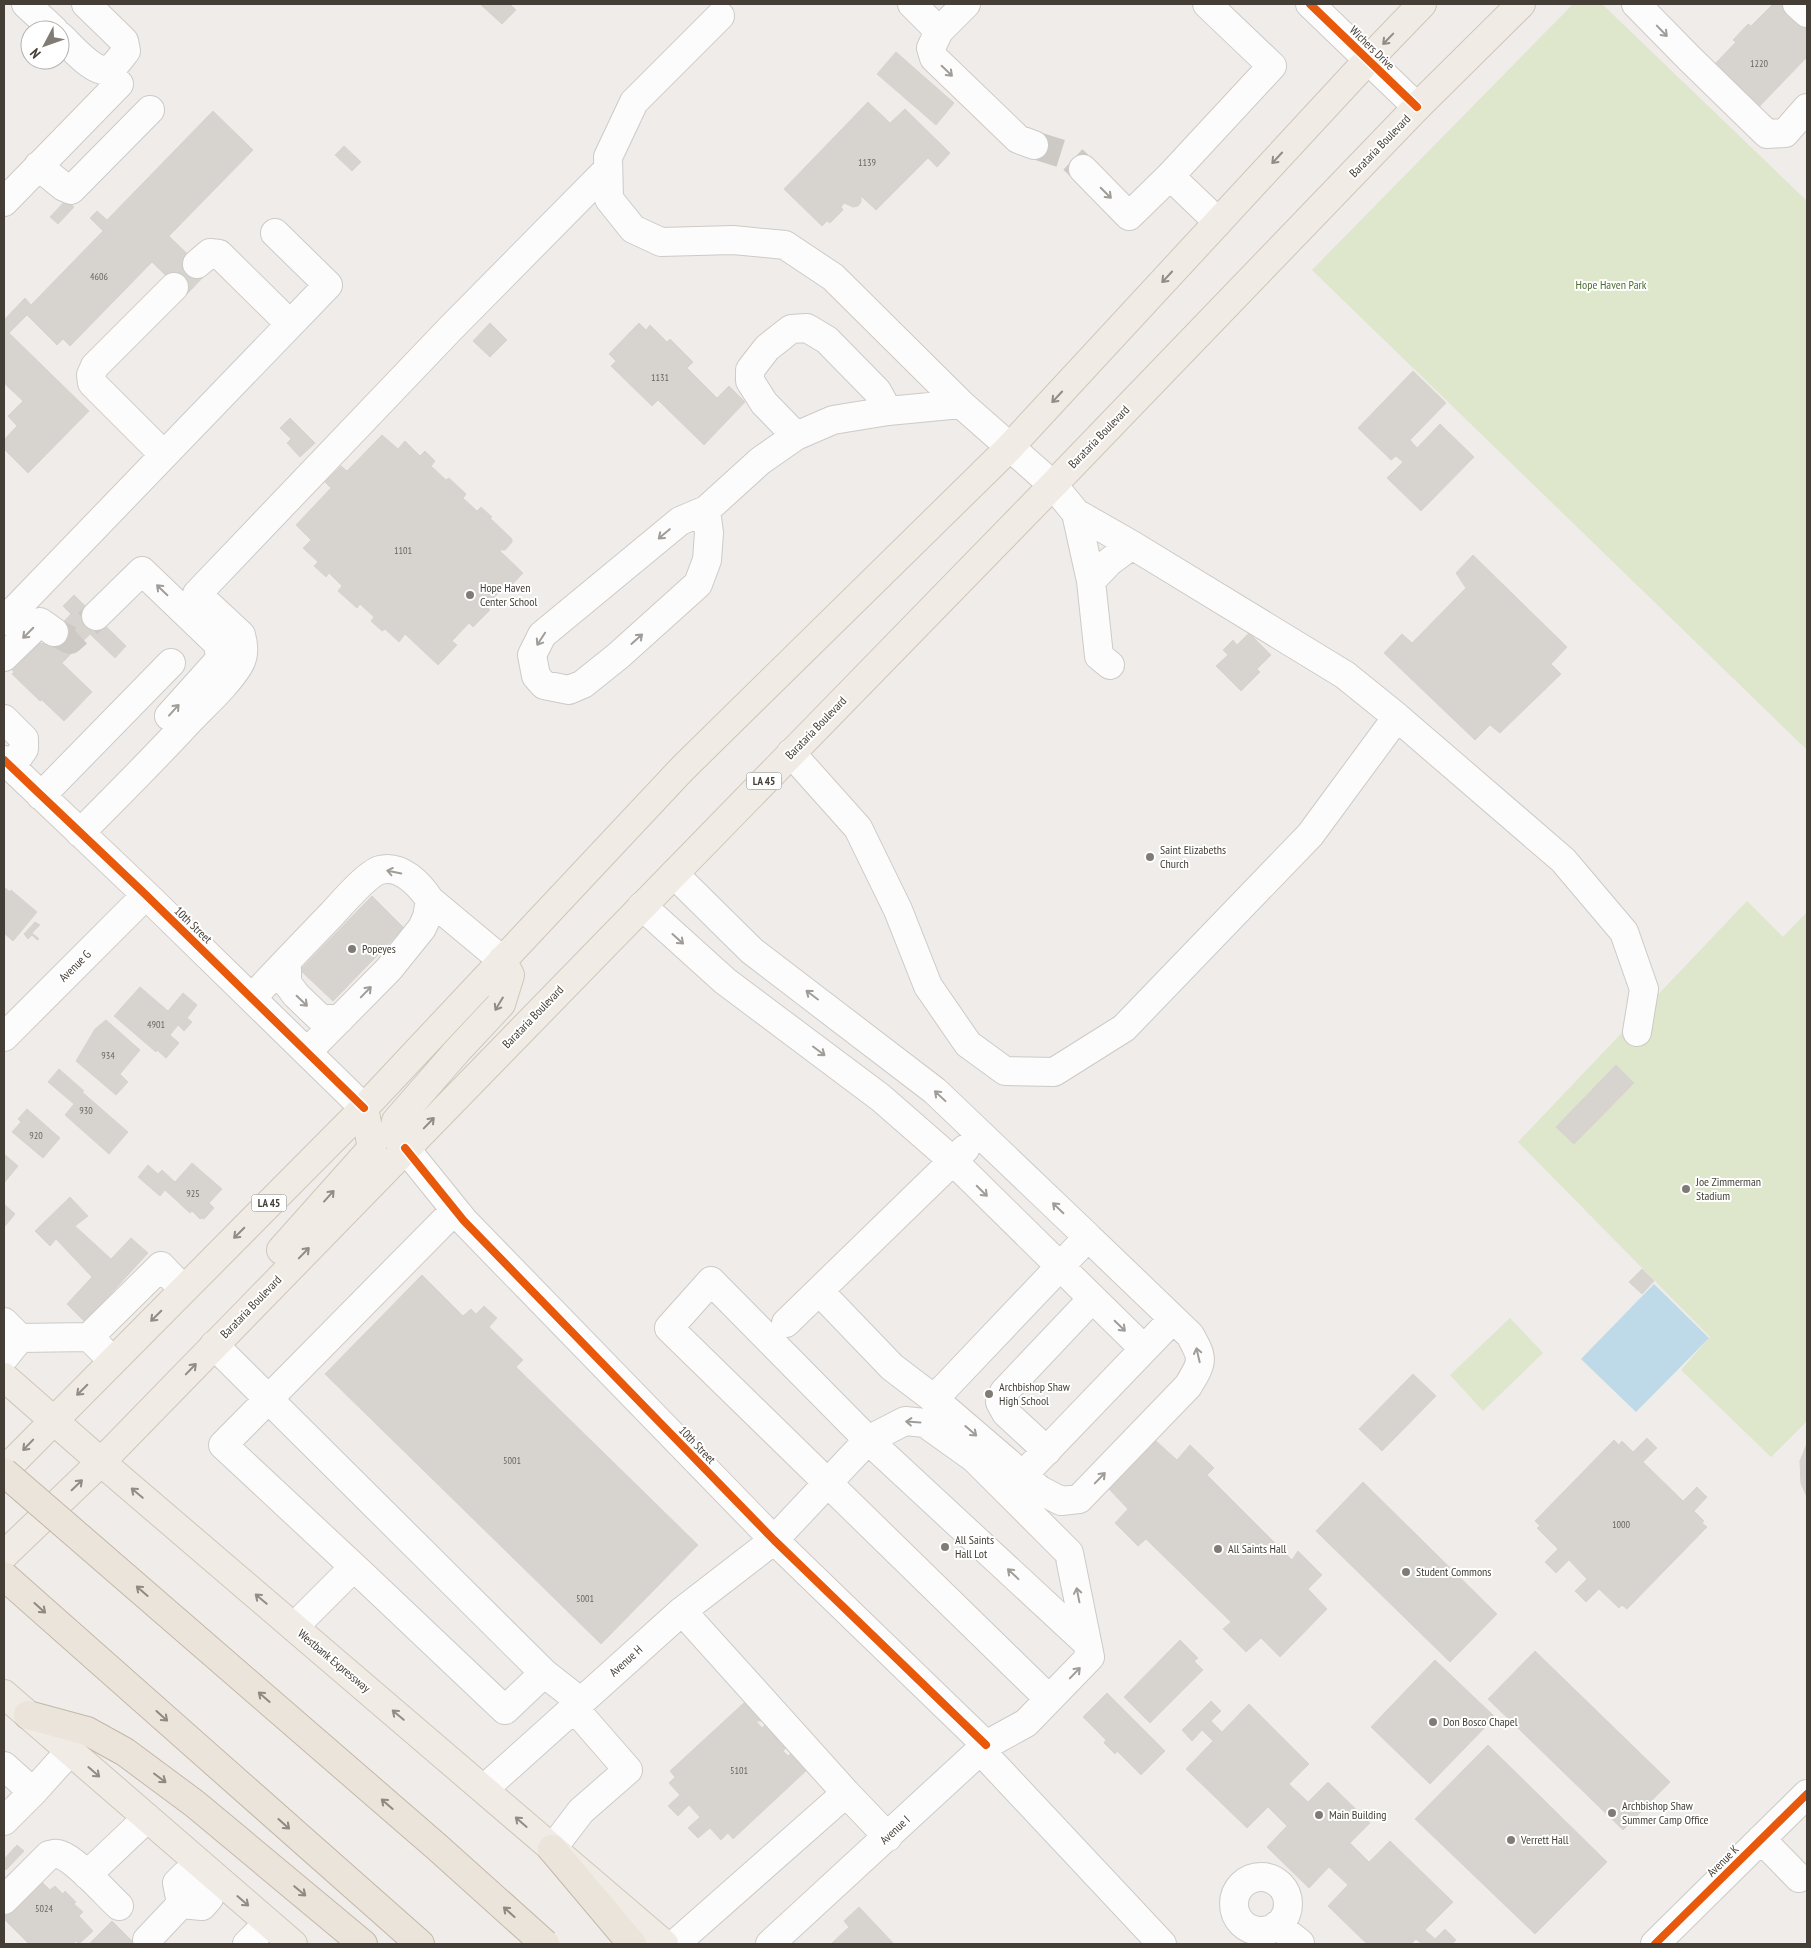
<svg xmlns="http://www.w3.org/2000/svg" width="1811" height="1948" font-family="'PT Sans Narrow',sans-serif">
<style>
.green{fill:#dee6cb}
.water{fill:#bedae8}
.building{fill:#d7d4d0;stroke:#d7d3cf}
.lines{fill:none;stroke-linecap:round;stroke-linejoin:round}
.minor-tunnel{stroke:#cdc9c5;stroke-width:28;stroke-dasharray:28 14;stroke-linecap:butt}
.minor-casing{stroke:#cdcac7;stroke-width:30}
.major-casing{stroke:#cfc7b9;stroke-width:30}
.highway-casing{stroke:#c4b7a7;stroke-width:30}
.minor{stroke:#fdfcfc;stroke-width:28}
.major{stroke:#f0ebe4;stroke-width:28}
.highway{stroke:#eae4da;stroke-width:28}
.highway-bridge-casing{stroke:#c4b7a7;stroke-width:30;stroke-linecap:butt}
.highway-bridge{stroke:#eae4da;stroke-width:28}
.cycleway-casing{stroke:#fff;stroke-width:11}
.cycleway{stroke:#e8590c;stroke-width:8}
.oneway{stroke:#a09d99}
.oneway2{stroke:#918c84}
.oneway3{stroke:#8f8980}
.poi-dot{fill:#807b75;stroke:#fff;stroke-width:2}
.labels{text-anchor:middle;stroke-width:4;stroke-linejoin:round;paint-order:stroke}
.number-label{font-size:10px;fill:#6a655e}
.shield{fill:#fff;stroke:#7c7872;stroke-width:1}
.shield-label{font-size:11px;font-weight:bold;fill:#443e36}
.street-label{font-size:12px;fill:#443e36;stroke:#fff}
.park-label{font-size:12px;fill:#4c6f30;stroke:#fff}
.poi-label{font-size:12px;fill:#443e36;stroke:#fff;text-anchor:start}
</style>
<rect width="100%" height="100%" fill="#efece9"/>
<!-- green -->
<path class="green" d="M1573,4H1602L1807,201V750L1312,270Z
M1747,901L1783,937L1807,912V1421L1771,1457L1681,1370L1710,1337L1518,1142Z
M1510,1318L1543,1353L1483,1411L1450,1375Z"/>
<!-- water -->
<path class="water" d="M1654,1284L1709,1338L1636,1412L1581,1359Z"/>
<!-- building -->
<path class="building" d="M480,4H510L516,10L502,24Z
M1773,4H1782L1807,29V57L1755,111L1711,68L1736,42L1733,40L1748,24L1751,26Z
M896,52L954,103L936,125L877,74Z
M868,102L890,123L905,109L950,153L937,167L928,158L876,210L861,196V202L858,206L853,207L844,203L841,207L843,210L830,223L827,221L822,226L784,189Z
M213,111L253,150L169,236L207,273L186,295L152,262L70,346L63,339L57,345L27,315L9,333L89,411L28,473L4,449V440L17,426L8,416L23,401L4,383V320L25,298L31,305L103,231L90,218L97,211L107,220Z
M344,146L361,162L352,171L335,155Z
M66,200L74,207L58,224L50,217Z
M490,323L507,340L490,357L473,341Z
M639,323L646,330L650,325L667,342L670,339L693,362L687,368L717,398L729,386L745,402L704,445L658,400L652,406L611,366L616,361L609,354Z
M1413,371L1446,403L1410,440L1417,448L1440,424L1474,457L1421,511L1387,478L1403,462L1396,456L1391,460L1358,428Z
M290,418L315,443L300,457L287,443L291,439L280,428Z
M382,435L398,449L405,441L420,456L425,451L435,461L431,466L446,480L449,478L466,494L463,498L477,511L481,507L492,517L490,518L512,539V542L505,550H499L523,573L507,590L504,587L486,606L490,610L473,627L469,623L452,641L457,645L438,665L405,634L399,642L385,629L382,631L371,621L374,617L360,604L357,608L338,591L342,586L329,573L326,577L314,566L318,562L303,548L311,540L296,525L331,488L325,482L341,466L347,471Z
M1473,555L1567,647L1551,664L1561,674L1500,733L1490,725L1475,740L1384,653L1402,634L1412,643L1466,588L1456,573Z
M74,595L126,646L115,658L90,634L62,663L92,692L64,721L42,700L40,701L12,674L14,672L7,665L35,637L42,644L71,614L63,606Z
M1249,633L1271,655L1257,669L1260,672L1241,691L1216,666L1228,655L1223,650L1233,640L1237,645Z
M4,887L10,892L11,890L37,912L13,941L4,933Z
M372,896L404,928L333,1001L300,970Z
M35,922L40,925L32,933L39,939L37,940L32,935L28,939L24,934Z
M140,987L168,1011L183,993L197,1005L187,1018L192,1022L184,1031L178,1025L170,1035L179,1043L166,1058L157,1050L156,1052L114,1016Z
M106,1020L140,1050L120,1074L128,1082L116,1095L76,1061L95,1029Z
M1616,1065L1634,1083L1574,1144L1556,1127Z
M59,1069L84,1091L82,1092L128,1132L109,1154L65,1115L74,1104L48,1082Z
M27,1109L60,1138L43,1158L12,1132L21,1122L18,1119Z
M4,1154L18,1166L4,1183Z
M192,1163L222,1189L209,1203L214,1208L204,1219L202,1218L200,1219L192,1211L190,1213L165,1190L160,1196L138,1177L148,1165L158,1174L162,1170L175,1182Z
M70,1197L88,1216L75,1226L111,1259L131,1238L148,1253L85,1322L67,1304L92,1277L56,1239L50,1246L35,1231Z
M4,1204L15,1214L5,1226L4,1225Z
M1642,1269L1654,1281L1642,1294L1629,1282Z
M422,1275L463,1316L471,1309L476,1314L484,1306L497,1318L489,1327L523,1360L516,1367L698,1545L601,1644L325,1374Z
M1413,1374L1436,1396L1382,1451L1359,1429Z
M1647,1438L1657,1448L1643,1462L1683,1501L1697,1487L1707,1497L1694,1511L1704,1521L1702,1523L1707,1527L1627,1609L1622,1605L1619,1608L1599,1589L1586,1602L1575,1591L1587,1579L1569,1560L1556,1573L1545,1562L1558,1549L1537,1528L1540,1526L1535,1521L1614,1440L1619,1445L1622,1441L1633,1452Z
M1156,1441L1177,1460L1190,1445L1214,1468L1207,1475L1292,1560L1298,1551L1322,1575L1308,1589L1327,1609L1280,1657L1261,1638L1246,1652L1223,1629L1231,1622L1146,1539L1138,1546L1115,1523L1128,1509L1109,1489Z
M1807,1444V1497L1801,1483L1800,1461Z
M1363,1482L1497,1614L1450,1662L1316,1531Z
M1180,1640L1198,1658L1194,1661L1203,1670L1150,1723L1124,1697Z
M1535,1651L1670,1782L1623,1830L1488,1699Z
M1435,1660L1495,1717L1430,1784L1371,1727Z
M1107,1693L1165,1751L1141,1775L1117,1751L1115,1754L1104,1743L1106,1740L1083,1717Z
M746,1701L765,1721H756L762,1728L768,1722L789,1745L783,1751L788,1756L792,1752L808,1769L733,1839L728,1833L721,1840L710,1828L698,1838L688,1828L700,1817L689,1805L678,1816L668,1806L680,1795L669,1783L675,1777L670,1771Z
M1211,1701L1221,1711L1211,1721L1222,1732L1249,1704L1309,1764L1289,1784L1308,1802L1328,1782L1370,1823L1350,1843L1369,1862L1390,1841L1453,1902L1425,1930L1435,1939L1445,1929L1456,1940L1452,1944H1422L1416,1939L1411,1944H1367L1328,1906L1348,1885L1329,1867L1309,1888L1267,1847L1287,1826L1268,1807L1247,1828L1186,1769L1213,1741L1202,1730L1192,1741L1182,1730Z
M1488,1745L1607,1862L1535,1934L1415,1819Z
M17,1845L24,1851L6,1870L4,1868V1859Z
M35,1875L50,1890L55,1886L63,1894L65,1891L76,1902L74,1904L83,1912L79,1916L93,1931L79,1944L76,1941L73,1944H29L4,1919V1913L25,1892Z
M859,1907L894,1944H831L849,1927L844,1921Z
M112,1921L135,1944H89Z"/>
<g class="lines">
<!-- minor-tunnel -->
<path class="minor-tunnel" d="M1034,145L1069,156L1083,169
M54,632L70,640L96,616"/>
<defs>
<path id="minor" d="M26,4L54,30
M912,4L939,31L966,4
M1310,4L1417,107
M1636,4L1689,58L1767,134L1785,133L1807,108
M1797,4L1807,13
M720,16L634,102L608,157L609,199L633,229L661,242L733,240L785,245L833,277L961,404L1053,485L1076,513L1132,545L1345,675L1397,717L1563,860L1624,932L1644,989L1637,1032
M939,31L931,48L934,58L1018,139L1034,145
M60,36C70,45 96,77 110,69C116,65 122,56 126,51L124,41L86,4
M38,166L64,187L71,190L150,110
M1083,169L1129,216L1170,176L1272,66L1207,4
M1170,176L1218,222
M4,202L119,84
M197,264L210,253L219,254L290,324
M796,436L764,403L750,381V370L767,348L791,329L807,328L827,340L877,391L888,411
M164,455L92,383L91,375L95,366L174,287
M706,510L709,533L707,560L698,584L618,656L583,684L569,690L544,685L536,676L532,655L542,635L680,521L706,510L760,461L796,436L833,420L888,411L961,404
M1076,513L1091,581L1099,656L1110,665
M1091,581L1109,562L1132,545
M96,616L142,571L217,643L221,658L169,716
M4,621L328,285L275,233
M4,657L40,622L54,632
M4,719L24,739V749L11,767
M791,753L858,828L898,910L928,986L968,1044L1005,1071L1054,1072L1124,1028L1310,835L1397,717
M4,760L146,895L364,1108
M41,796L171,663
M80,833C117,796 153,760 188,722C205,704 226,686 239,665C245,655 244,645 241,635L197,594L450,329L608,169
M674,874L752,951L935,1091L1088,1237L934,1399L892,1367L819,1291
M430,900L502,960
M642,906L725,981L881,1098L952,1160L1144,1349
M287,961V983L296,995L321,1019H340
M252,998C278,970 305,942 332,914C342,903 367,874 380,870C401,864 420,885 430,900L427,917L422,928L389,969L307,1052
M4,1037L146,895
M405,1148L464,1221L774,1540L986,1745
M4,1322L20,1338
M786,1323L965,1149
M214,1345L544,1673
M4,1358L20,1338L89,1337
M112,1360L89,1337L161,1266L183,1289
M934,1399L1040,1490L1061,1501L1079,1499L1188,1386C1203,1361 1204,1360 1190,1335L1088,1237
M1047,1451L1006,1413L1000,1402L1004,1392L1092,1299
M1023,1475L1173,1319
M354,1567L505,1710L544,1673L581,1702
M682,1611L846,1793
M294,1627L354,1567L223,1445L455,1210
M1049,1699L669,1328L711,1281L868,1440L1087,1643
M980,1750L1162,1944
M4,1766L33,1792L70,1751
M484,1789L682,1611L774,1540L868,1440L905,1421L925,1423L974,1458L1069,1553L1090,1657L1026,1723L986,1745L770,1944
M4,1821L33,1792
M1761,1839L1799,1878
M552,1849L581,1811L628,1770L574,1708
M87,1875L147,1818
M1234 1904a27 27 0 1 1 54 0a27 27 0 1 1-54 0Z
M4,1900L49,1855C54,1854 57,1853 61,1855C76,1860 106,1894 119,1906
M181,1904L202,1906L209,1898L203,1879
M181,1904L177,1883L185,1875L203,1879
M1277,1925L1300,1943
M147,1940L181,1904
M247,1944L268,1923
M675,1944L846,1793L888,1837
M1655,1944L1807,1794"/>
<path id="major" d="M405,1148C396,1138 392,1135 396,1121L458,1050L501,1004L510,975L502,960
M281,1250L372,1148L364,1108
M4,1377L101,1462L664,1944
M4,1471L364,1108L683,768L1009,448L1368,60L1422,4
M4,1555L101,1462L1053,485L1417,107L1521,4
M4,1694L293,1944"/>
<path id="highway" d="M4,1576L420,1944
M28,1715L87,1731L125,1752L195,1804L363,1944
M552,1849L632,1944"/>
</defs>
<!-- minor casing -->
<use href="#minor" class="minor-casing"/>
<!-- major casing -->
<use href="#major" class="major-casing"/>
<!-- highway casing -->
<use href="#highway" class="highway-casing"/>
<!-- minor -->
<use href="#minor" class="minor"/>
<!-- major -->
<use href="#major" class="major"/>
<!-- highway -->
<use href="#highway" class="highway"/>
<defs>
<path id="highway-bridge" d="M4,1472L437,1847L545,1944"/>
</defs>
<!-- highway-bridge casing -->
<use href="#highway-bridge" class="highway-bridge-casing"/>
<!-- highway-bridge -->
<use href="#highway-bridge" class="highway-bridge"/>
<defs>
<path id="cycleway" d="M1310,4L1417,107
M4,760L146,895L364,1108
M405,1148L464,1221L774,1540L986,1745
M1655,1944L1807,1794"/>
</defs>
<!-- cycleway casing -->
<use href="#cycleway" class="cycleway-casing"/>
<!-- cycleway -->
<use href="#cycleway" class="cycleway"/>
</g>
<!-- one-way arrows -->
<defs><path id="oneway-shaft" d="M-6 0H5M1.5-3L5.5 0L1.5 3" fill="none" stroke-width="1.6" stroke-linecap="round" stroke-linejoin="round" transform="scale(1.25)"/></defs>
<g class="oneway">
<use href="#oneway-shaft" transform="translate(1662 31) rotate(46)"/>
<use href="#oneway-shaft" transform="translate(947 71) rotate(44)"/>
<use href="#oneway-shaft" transform="translate(1106 193) rotate(45)"/>
<use href="#oneway-shaft" transform="translate(664 534) rotate(140)"/>
<use href="#oneway-shaft" transform="translate(162 590) rotate(-136)"/>
<use href="#oneway-shaft" transform="translate(28 633) rotate(135)"/>
<use href="#oneway-shaft" transform="translate(541 639) rotate(123)"/>
<use href="#oneway-shaft" transform="translate(637 639) rotate(-42)"/>
<use href="#oneway-shaft" transform="translate(174 710) rotate(-48)"/>
<use href="#oneway-shaft" transform="translate(394 872) rotate(-169)"/>
<use href="#oneway-shaft" transform="translate(678 939) rotate(42)"/>
<use href="#oneway-shaft" transform="translate(366 992) rotate(-46)"/>
<use href="#oneway-shaft" transform="translate(812 995) rotate(-143)"/>
<use href="#oneway-shaft" transform="translate(302 1001) rotate(44)"/>
<use href="#oneway-shaft" transform="translate(819 1051) rotate(37)"/>
<use href="#oneway-shaft" transform="translate(940 1096) rotate(-137)"/>
<use href="#oneway-shaft" transform="translate(982 1191) rotate(45)"/>
<use href="#oneway-shaft" transform="translate(1058 1208) rotate(-136)"/>
<use href="#oneway-shaft" transform="translate(1120 1326) rotate(44)"/>
<use href="#oneway-shaft" transform="translate(1198 1355) rotate(-103)"/>
<use href="#oneway-shaft" transform="translate(913 1422) rotate(-176)"/>
<use href="#oneway-shaft" transform="translate(971 1431) rotate(41)"/>
<use href="#oneway-shaft" transform="translate(1100 1478) rotate(-46)"/>
<use href="#oneway-shaft" transform="translate(1013 1574) rotate(-137)"/>
<use href="#oneway-shaft" transform="translate(1078 1595) rotate(-101)"/>
<use href="#oneway-shaft" transform="translate(1075 1673) rotate(-46)"/>
</g>
<g class="oneway2">
<use href="#oneway-shaft" transform="translate(1388 39) rotate(134)"/>
<use href="#oneway-shaft" transform="translate(1277 158) rotate(133)"/>
<use href="#oneway-shaft" transform="translate(1167 277) rotate(133)"/>
<use href="#oneway-shaft" transform="translate(1057 397) rotate(133)"/>
<use href="#oneway-shaft" transform="translate(499 1004) rotate(121)"/>
<use href="#oneway-shaft" transform="translate(429 1123) rotate(-46)"/>
<use href="#oneway-shaft" transform="translate(329 1196) rotate(-48)"/>
<use href="#oneway-shaft" transform="translate(239 1233) rotate(135)"/>
<use href="#oneway-shaft" transform="translate(304 1253) rotate(-46)"/>
<use href="#oneway-shaft" transform="translate(156 1316) rotate(135)"/>
<use href="#oneway-shaft" transform="translate(191 1369) rotate(-46)"/>
<use href="#oneway-shaft" transform="translate(82 1390) rotate(135)"/>
<use href="#oneway-shaft" transform="translate(28 1445) rotate(134)"/>
<use href="#oneway-shaft" transform="translate(77 1485) rotate(-44)"/>
<use href="#oneway-shaft" transform="translate(137 1493) rotate(-140)"/>
<use href="#oneway-shaft" transform="translate(261 1599) rotate(-140)"/>
<use href="#oneway-shaft" transform="translate(398 1715) rotate(-140)"/>
<use href="#oneway-shaft" transform="translate(94 1772) rotate(41)"/>
<use href="#oneway-shaft" transform="translate(521 1822) rotate(-139)"/>
<use href="#oneway-shaft" transform="translate(243 1901) rotate(41)"/>
</g>
<g class="oneway3">
<use href="#oneway-shaft" transform="translate(142 1591) rotate(-139)"/>
<use href="#oneway-shaft" transform="translate(40 1608) rotate(42)"/>
<use href="#oneway-shaft" transform="translate(264 1697) rotate(-139)"/>
<use href="#oneway-shaft" transform="translate(162 1716) rotate(42)"/>
<use href="#oneway-shaft" transform="translate(160 1778) rotate(37)"/>
<use href="#oneway-shaft" transform="translate(387 1804) rotate(-139)"/>
<use href="#oneway-shaft" transform="translate(284 1824) rotate(42)"/>
<use href="#oneway-shaft" transform="translate(300 1891) rotate(40)"/>
<use href="#oneway-shaft" transform="translate(509 1912) rotate(-138)"/>
</g>
<!-- markers -->
<g class="poi-dot">
<circle cx="470" cy="595" r="5"/>
<circle cx="1150" cy="857" r="5"/>
<circle cx="352" cy="949" r="5"/>
<circle cx="1686" cy="1189" r="5"/>
<circle cx="989" cy="1394" r="5"/>
<circle cx="945" cy="1547" r="5"/>
<circle cx="1218" cy="1549" r="5"/>
<circle cx="1406" cy="1572" r="5"/>
<circle cx="1433" cy="1722" r="5"/>
<circle cx="1612" cy="1813" r="5"/>
<circle cx="1319" cy="1815" r="5"/>
<circle cx="1511" cy="1840" r="5"/>
</g>
<g class="labels">
<!-- number labels -->
<g class="number-label">
<text x="1759" y="67">1220</text>
<text x="867" y="166">1139</text>
<text x="99" y="280">4606</text>
<text x="660" y="381">1131</text>
<text x="403" y="554">1101</text>
<text x="156" y="1028">4901</text>
<text x="108" y="1059">934</text>
<text x="86" y="1114">930</text>
<text x="36" y="1139">920</text>
<text x="193" y="1197">925</text>
<text x="512" y="1464">5001</text>
<text x="1621" y="1528">1000</text>
<text x="585" y="1602">5001</text>
<text x="739" y="1774">5101</text>
<text x="44" y="1912">5024</text>
</g>
<!-- shield labels -->
<g class="shield">
<rect x="746.5" y="772.5" width="35" height="17" rx="4"/>
<rect x="251.5" y="1194.5" width="35" height="17" rx="4"/>
</g>
<g class="shield-label">
<text x="764" y="785">LA 45</text>
<text x="269" y="1207">LA 45</text>
</g>
<!-- street labels -->
<g class="street-label">
<text transform="translate(1372 48) rotate(44)" y="4">Wichers Drive</text>
<text transform="translate(1380 146) rotate(-46)" y="4">Barataria Boulevard</text>
<text transform="translate(1099 437) rotate(-46)" y="4">Barataria Boulevard</text>
<text transform="translate(816 728) rotate(-46)" y="4">Barataria Boulevard</text>
<text transform="translate(193 925) rotate(44)" y="4">10th Street</text>
<text transform="translate(75 966) rotate(-45)" y="4">Avenue G</text>
<text transform="translate(533 1017) rotate(-46)" y="4">Barataria Boulevard</text>
<text transform="translate(251 1307) rotate(-46)" y="4">Barataria Boulevard</text>
<text transform="translate(697 1445) rotate(46)" y="4">10th Street</text>
<text transform="translate(334 1661) rotate(40)" y="4">Westbank Expressway</text>
<text transform="translate(626 1661) rotate(-42)" y="4">Avenue H</text>
<text transform="translate(895 1830) rotate(-43)" y="4">Avenue I</text>
<text transform="translate(1723 1861) rotate(-45)" y="4">Avenue K</text>
</g>
<!-- park labels -->
<g class="park-label">
<text x="1611" y="289">Hope Haven Park</text>
</g>
<!-- poi labels -->
<g class="poi-label">
<text x="480" y="592">Hope Haven<tspan x="480" dy="14">Center School</tspan></text>
<text x="1160" y="854">Saint Elizabeths<tspan x="1160" dy="14">Church</tspan></text>
<text x="362" y="953">Popeyes</text>
<text x="1696" y="1186">Joe Zimmerman<tspan x="1696" dy="14">Stadium</tspan></text>
<text x="999" y="1391">Archbishop Shaw<tspan x="999" dy="14">High School</tspan></text>
<text x="955" y="1544">All Saints<tspan x="955" dy="14">Hall Lot</tspan></text>
<text x="1228" y="1553">All Saints Hall</text>
<text x="1416" y="1576">Student Commons</text>
<text x="1443" y="1726">Don Bosco Chapel</text>
<text x="1622" y="1810">Archbishop Shaw<tspan x="1622" dy="14">Summer Camp Office</tspan></text>
<text x="1329" y="1819">Main Building</text>
<text x="1521" y="1844">Verrett Hall</text>
</g>
</g>
<!-- border -->
<rect width="1811" height="1948" fill="none" stroke="#443e36" stroke-width="10"/>
<!-- north arrow -->
<g transform="translate(45 45) rotate(229)"><circle r="24" fill="#ffffff" stroke="#b4b2af"/>
<path d="M0-4L9 19L0 12L-9 19Z" fill="#807b75"/>
<text y="-8" font-size="14" font-weight="bold" text-anchor="middle" fill="#443e36">N</text>
</g>
</svg>
